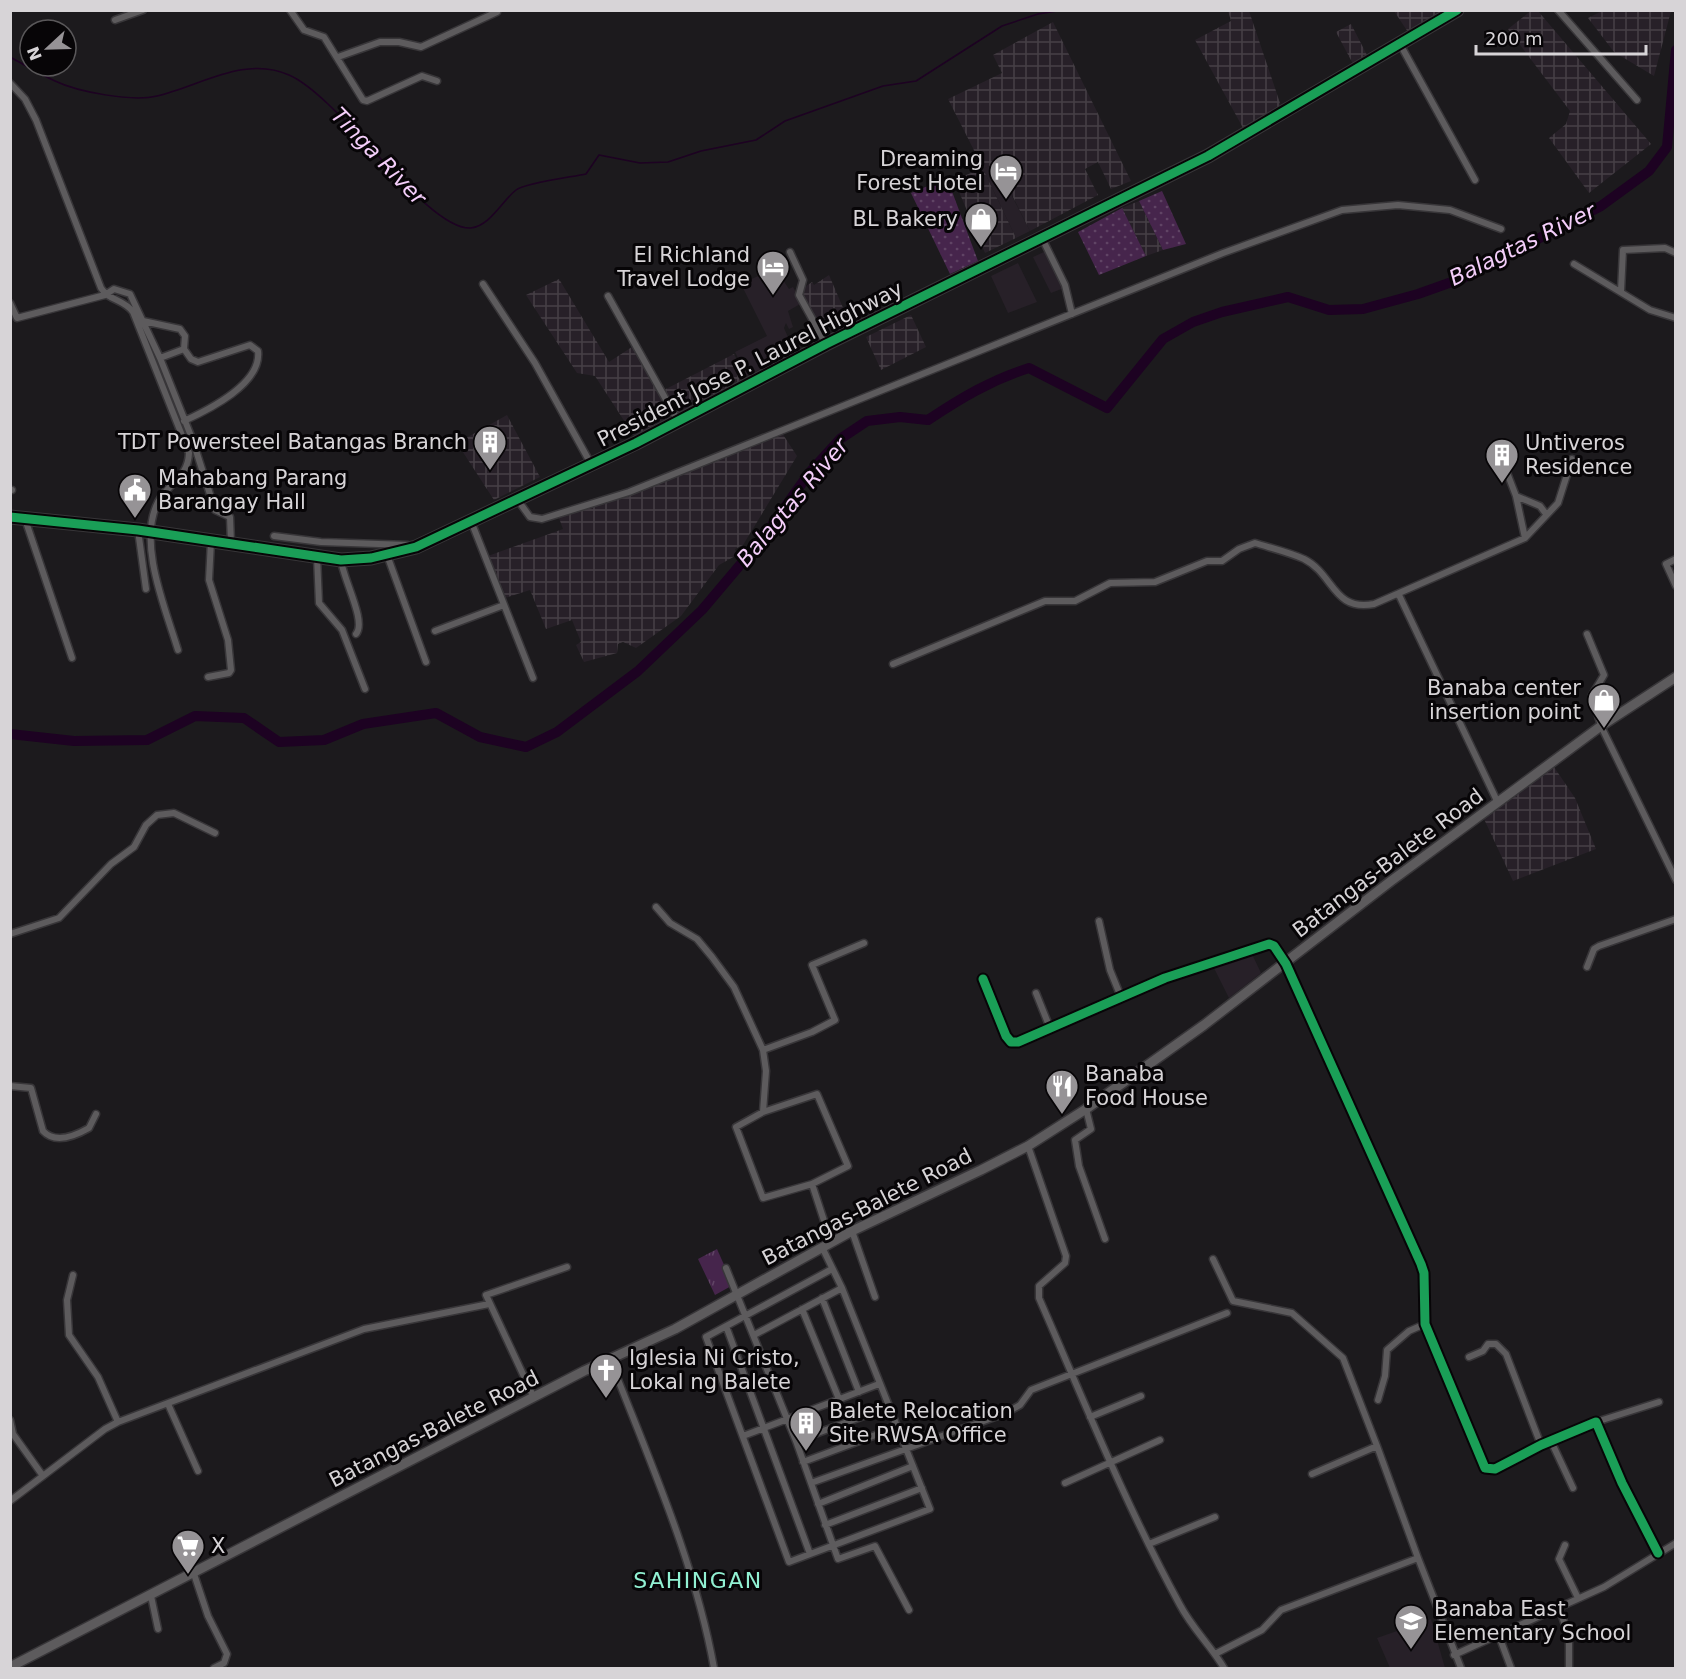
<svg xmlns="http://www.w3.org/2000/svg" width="1686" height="1679" font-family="'DejaVu Sans',sans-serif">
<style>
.built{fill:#272028}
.industrial{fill:url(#industrial-grid)}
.grass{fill:url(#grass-dots)}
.park{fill:url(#park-tufts)}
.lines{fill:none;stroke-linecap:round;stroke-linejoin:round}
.stream{stroke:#1d0222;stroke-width:1.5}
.river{stroke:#1d0222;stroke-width:10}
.street-casing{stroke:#383639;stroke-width:9}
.secondary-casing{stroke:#383639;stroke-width:12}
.highway-casing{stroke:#383639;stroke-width:15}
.street{stroke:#5d5b5d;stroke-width:6}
.secondary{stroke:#5d5b5d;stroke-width:9}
.highway{stroke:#5e595f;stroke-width:12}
.cycleway-casing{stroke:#070507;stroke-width:13}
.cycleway{stroke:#1a9f57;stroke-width:9}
.labels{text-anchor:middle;stroke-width:6;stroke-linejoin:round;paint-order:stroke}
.poi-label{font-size:21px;fill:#d7d4d7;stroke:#070507;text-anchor:start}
.street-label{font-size:21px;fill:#d7d4d7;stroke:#070507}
.water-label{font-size:22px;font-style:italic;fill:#f4cefa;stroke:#070507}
.neighbourhood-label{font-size:22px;letter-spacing:1.5px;fill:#91f0d2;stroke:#070507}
</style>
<defs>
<pattern id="industrial-grid" width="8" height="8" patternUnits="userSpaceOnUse" patternTransform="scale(1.5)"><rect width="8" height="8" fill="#272028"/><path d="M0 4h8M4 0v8" fill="none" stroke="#464046"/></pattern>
<pattern id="grass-dots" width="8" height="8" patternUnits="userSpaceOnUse" patternTransform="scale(1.5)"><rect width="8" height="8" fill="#46254c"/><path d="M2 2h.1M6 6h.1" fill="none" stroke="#604465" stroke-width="1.8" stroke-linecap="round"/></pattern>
<pattern id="park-tufts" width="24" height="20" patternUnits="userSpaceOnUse" patternTransform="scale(1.5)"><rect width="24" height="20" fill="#46254c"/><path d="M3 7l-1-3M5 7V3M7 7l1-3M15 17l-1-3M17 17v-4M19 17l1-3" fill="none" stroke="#604465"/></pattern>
</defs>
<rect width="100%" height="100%" fill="#1c1a1d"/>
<!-- built -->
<path class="built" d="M995,163L1030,231L1016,238L983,169Z
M1046,251L1064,288L1051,293L1033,257Z
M1018,263L1037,302L1008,313L991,276Z
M775,268L789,289L793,287L802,303L788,311L793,327L789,329L786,323L784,328L795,353L747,376L735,352L767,336L741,284Z
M1251,952L1261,973L1229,998L1212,964Z
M1431,1619L1445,1668H1390L1377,1638Z"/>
<!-- industrial -->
<path class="industrial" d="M1532,10L1538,11L1651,144L1589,193L1549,138L1566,124L1570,111L1508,29Z
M1604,10L1671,11L1654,76L1614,52L1588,18Z
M1228,11H1249L1281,106L1243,128L1195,40L1231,21Z
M1394,11H1444L1408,32Z
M1053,22L1131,181L1111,189L1098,162L1085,169L1098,195L1030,231L996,163L983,169L1016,238L985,253L954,180L983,168L948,99L1002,73L993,55Z
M1351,24L1367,55L1353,64L1336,32Z
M1139,201L1163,250L1146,256L1122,208Z
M829,275L850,324L833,333L825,317L817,321L802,293V289L812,282L814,285Z
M559,279L609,362L635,345L674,414L634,436L595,376L577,373L526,295Z
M911,315L926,347L881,370L866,337Z
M734,354L746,378L678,413L664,390Z
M507,415L540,477L494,500L457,443Z
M782,433L797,456L743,545L735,549L737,555L719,565L681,616L636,648L623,642L618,644L617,653L584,662L576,645L581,642L572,620L546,629L530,590L505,598L488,556L563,529L559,518L631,493Z
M1554,767L1575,798L1596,849L1513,881L1484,819Z"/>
<!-- grass -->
<path class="grass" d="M947,178L978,261L950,274L911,193Z
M1162,191L1186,244L1163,250L1139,201Z
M1122,208L1146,256L1099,275L1078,232Z"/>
<!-- park -->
<path class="park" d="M717,1249L733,1285L715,1295L698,1259Z"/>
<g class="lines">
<!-- stream -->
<path class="stream" d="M10,57C25,65 40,74 55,81C78,92 132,102 157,96C200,86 245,55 289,75C340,97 427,231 471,228C490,226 502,201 516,190C525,183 572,177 586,174L599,155L640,163L668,162L701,151L756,140L785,121L883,86L916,81L1002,26L1038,14L1064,10"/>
<!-- river -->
<path class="river" d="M10,734L74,741L147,740L195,716L244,718L279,742L324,740L363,724L436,713L480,737L526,747L557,732L638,671L702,610L762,539L810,472L840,439L867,421L900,417L928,420C961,398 991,380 1029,368L1107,408L1163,339L1193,322L1222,312L1288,297L1329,310L1363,309L1418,294L1463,278L1601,206L1649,171L1667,147L1676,50"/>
<defs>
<path id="street" d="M290,10L304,30L324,37L363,100L367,101L422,76L437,81
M1558,10L1637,100
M115,20L143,10
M1400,44L1475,180
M338,57L380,42H399L421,47L497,12
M10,83L25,99L36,120L101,288C109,301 124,299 133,312L189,453C188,478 169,482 158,502C137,543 166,610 178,650
M1042,238L1065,285L1072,314
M790,252L803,280L799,295L826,344
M1574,264L1650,310L1676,318
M483,284L535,363L591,464
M1621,291L1623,250L1665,248L1676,253
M608,296L678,421
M10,303L17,318L105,295L114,289L130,294L160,358L193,441L215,510L230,517L231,543
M143,321L180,329L185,336L184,349
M160,358L184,349L191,359L198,362L250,345L258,351C262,384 208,410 184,421
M1506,470L1516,496L1525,538
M10,490H12
M1516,496L1540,506L1546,514
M517,499L530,517L542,519L629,492L1223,253L1342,210L1398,205L1450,210L1501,229
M25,519L72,658
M471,521L533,678
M138,530L146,589
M274,536L321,542L408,545
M387,555L426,662
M317,557L319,603L342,630L365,689
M1676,559L1666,564L1676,586
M341,560C343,579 367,622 356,634
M1399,595L1498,803
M435,631L504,605
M1587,634L1604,675L1592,695L1601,726L1676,880
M893,664L1045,601H1075L1110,583L1155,582L1207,561H1222L1239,549L1255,543C1271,548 1288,552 1304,559C1334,574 1333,612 1374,604L1525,538L1558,503L1572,459
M208,677L229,673L231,670L228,640L209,580L211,541
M656,907L670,923L697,939L712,957L734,987L763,1050
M1099,921L1110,970L1121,997
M10,934L59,918L111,864L134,847L146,825L157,815L174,813L215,833
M1587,967L1594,949L1599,946L1676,919
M983,979L1006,1036L1011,1042H1018L1165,978L1269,944L1274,946L1286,964L1421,1264L1424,1273L1425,1324L1485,1468L1495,1469L1541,1445L1596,1422L1622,1483L1658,1553
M1036,993L1050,1028
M10,1086L31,1088L43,1131C55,1144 75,1136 89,1128L96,1114
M817,1094L848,1166L812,1184L763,1198L736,1127L763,1112Z
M1086,1109L1091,1129L1075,1140L1079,1166L1105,1239
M763,1112L766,1071L763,1050L812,1032L835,1020L812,965L864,943
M1028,1146L1066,1256L1065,1263L1039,1286V1298C1084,1401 1126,1506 1180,1605C1192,1628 1211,1646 1224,1668
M812,1184L831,1242
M852,1231L875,1297
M822,1247L842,1288L930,1509L789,1562L706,1337L832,1269
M1213,1259L1233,1301L1292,1313L1343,1358L1377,1446
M726,1268L796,1441L838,1559L875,1546L909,1610
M73,1275L67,1300L69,1335L98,1377L118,1422
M822,1298L859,1392
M802,1309L839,1399
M726,1326L810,1554
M754,1335L842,1288
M1469,1357L1483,1351L1488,1344H1496L1506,1354L1541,1445
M610,1359C649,1460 695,1562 714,1668
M534,1398L486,1295L567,1267
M1378,1400L1385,1376L1387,1350L1409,1331L1425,1324
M168,1404L198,1471
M1090,1417L1141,1396
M10,1420L13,1434L43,1476
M1596,1422L1659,1402
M743,1436L879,1384
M796,1441L888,1407
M1551,1441L1573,1488
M803,1462L897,1427
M811,1483L1006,1413L1020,1405L1031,1390L1227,1313
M1065,1483L1160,1440
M10,1501L105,1429L118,1422L364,1329L489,1304
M818,1504L913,1466
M825,1525L922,1488
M1149,1544L1215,1517
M1565,1545L1559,1559L1578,1598
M1418,1558L1461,1668
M194,1574L208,1616L227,1654L224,1663L214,1668
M151,1596L158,1629
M1559,1607L1569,1637V1668
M1499,1636L1511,1668
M1215,1654L1262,1630L1281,1610L1418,1558L1377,1446L1312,1474
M1454,1655L1604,1587L1676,1543"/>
<path id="secondary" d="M10,1667L584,1371L675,1329L852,1231L981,1170L1028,1146L1086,1109L1204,1025L1391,881L1601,726L1676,677"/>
<path id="highway" d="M10,517L138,530L341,560L371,558L416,547L636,443L826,344L1208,156L1457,10"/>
</defs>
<!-- street casing -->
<use href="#street" class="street-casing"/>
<!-- secondary casing -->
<use href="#secondary" class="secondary-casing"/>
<!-- highway casing -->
<use href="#highway" class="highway-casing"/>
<!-- street -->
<use href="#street" class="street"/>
<!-- secondary -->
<use href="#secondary" class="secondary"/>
<!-- highway -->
<use href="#highway" class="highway"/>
<defs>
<path id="cycleway" d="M10,517L138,530L341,560L371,558L416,547L636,443L826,344L1208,156L1457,10
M983,979L1006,1036L1011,1042H1018L1165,978L1269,944L1274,946L1286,964L1421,1264L1424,1273L1425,1324L1485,1468L1495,1469L1541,1445L1596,1422L1622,1483L1658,1553"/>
</defs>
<!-- cycleway casing -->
<use href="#cycleway" class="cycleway-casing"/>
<!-- cycleway -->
<use href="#cycleway" class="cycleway"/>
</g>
<!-- icons -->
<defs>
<symbol id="hotel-pin" viewBox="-11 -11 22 30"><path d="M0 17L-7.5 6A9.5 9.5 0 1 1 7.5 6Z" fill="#969396" stroke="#070507"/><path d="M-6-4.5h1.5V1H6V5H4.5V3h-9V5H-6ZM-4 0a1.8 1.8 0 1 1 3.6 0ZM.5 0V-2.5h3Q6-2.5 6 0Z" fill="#fff"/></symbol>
<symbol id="shop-pin" viewBox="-11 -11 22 30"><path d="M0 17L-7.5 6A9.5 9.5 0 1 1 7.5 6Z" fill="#969396" stroke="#070507"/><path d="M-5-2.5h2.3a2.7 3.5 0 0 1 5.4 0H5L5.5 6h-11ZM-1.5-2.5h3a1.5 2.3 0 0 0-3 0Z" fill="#fff"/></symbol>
<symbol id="building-pin" viewBox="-11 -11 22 30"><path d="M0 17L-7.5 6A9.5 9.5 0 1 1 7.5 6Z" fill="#969396" stroke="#070507"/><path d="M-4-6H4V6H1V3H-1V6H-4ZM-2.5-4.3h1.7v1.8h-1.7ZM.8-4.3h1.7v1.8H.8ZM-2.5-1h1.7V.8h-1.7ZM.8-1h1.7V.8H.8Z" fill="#fff"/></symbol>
<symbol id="civic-pin" viewBox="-11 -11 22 30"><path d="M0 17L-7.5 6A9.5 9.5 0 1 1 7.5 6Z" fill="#969396" stroke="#070507"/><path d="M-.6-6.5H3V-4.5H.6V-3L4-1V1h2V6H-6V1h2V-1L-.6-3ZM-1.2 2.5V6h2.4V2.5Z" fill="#fff"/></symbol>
<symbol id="restaurant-pin" viewBox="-11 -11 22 30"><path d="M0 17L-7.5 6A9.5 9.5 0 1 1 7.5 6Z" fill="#969396" stroke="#070507"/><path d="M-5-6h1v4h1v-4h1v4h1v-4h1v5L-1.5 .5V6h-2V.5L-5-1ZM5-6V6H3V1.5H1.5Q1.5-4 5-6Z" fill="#fff"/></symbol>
<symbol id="church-pin" viewBox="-11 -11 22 30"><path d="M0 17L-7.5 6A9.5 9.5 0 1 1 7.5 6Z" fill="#969396" stroke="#070507"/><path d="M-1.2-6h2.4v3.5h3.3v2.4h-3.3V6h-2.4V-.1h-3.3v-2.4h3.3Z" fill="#fff"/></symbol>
<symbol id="supermarket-pin" viewBox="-11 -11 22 30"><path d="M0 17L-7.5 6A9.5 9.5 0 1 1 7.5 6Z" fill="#969396" stroke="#070507"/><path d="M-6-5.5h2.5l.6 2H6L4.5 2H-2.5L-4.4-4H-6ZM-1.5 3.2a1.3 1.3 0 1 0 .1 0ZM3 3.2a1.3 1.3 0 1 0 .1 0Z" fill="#fff"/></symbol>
<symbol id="school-pin" viewBox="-11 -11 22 30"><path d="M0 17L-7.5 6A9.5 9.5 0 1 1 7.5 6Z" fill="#969396" stroke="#070507"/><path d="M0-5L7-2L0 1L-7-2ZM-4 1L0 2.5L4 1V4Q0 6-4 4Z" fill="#fff"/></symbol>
</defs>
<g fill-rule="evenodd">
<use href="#hotel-pin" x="987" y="152" width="38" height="52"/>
<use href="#shop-pin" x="962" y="200" width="38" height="52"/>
<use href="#hotel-pin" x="754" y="248" width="38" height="52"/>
<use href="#building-pin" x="471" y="423" width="38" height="52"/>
<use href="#building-pin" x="1483" y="436" width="38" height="52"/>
<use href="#civic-pin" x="116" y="471" width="38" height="52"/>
<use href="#shop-pin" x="1585" y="681" width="38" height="52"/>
<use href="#restaurant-pin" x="1043" y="1067" width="38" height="52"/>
<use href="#church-pin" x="587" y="1351" width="38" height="52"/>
<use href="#building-pin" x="787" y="1404" width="38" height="52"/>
<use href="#supermarket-pin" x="169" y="1527" width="38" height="52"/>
<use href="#school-pin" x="1392" y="1602" width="38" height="52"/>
</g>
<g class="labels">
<!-- poi labels -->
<g class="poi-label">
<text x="983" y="166" text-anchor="end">Dreaming<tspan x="983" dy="24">Forest Hotel</tspan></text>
<text x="958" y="226" text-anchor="end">BL Bakery</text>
<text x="750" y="262" text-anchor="end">El Richland<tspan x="750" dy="24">Travel Lodge</tspan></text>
<text x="467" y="449" text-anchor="end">TDT Powersteel Batangas Branch</text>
<text x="1525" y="450">Untiveros<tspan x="1525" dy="24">Residence</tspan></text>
<text x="158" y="485">Mahabang Parang<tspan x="158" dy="24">Barangay Hall</tspan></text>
<text x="1581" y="695" text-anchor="end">Banaba center<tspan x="1581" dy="24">insertion point</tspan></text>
<text x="1085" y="1081">Banaba<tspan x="1085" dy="24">Food House</tspan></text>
<text x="629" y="1365">Iglesia Ni Cristo,<tspan x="629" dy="24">Lokal ng Balete</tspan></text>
<text x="829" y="1418">Balete Relocation<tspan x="829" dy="24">Site RWSA Office</tspan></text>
<text x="211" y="1553">X</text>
<text x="1434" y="1616">Banaba East<tspan x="1434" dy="24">Elementary School</tspan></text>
</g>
<!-- street labels -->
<g class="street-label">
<text transform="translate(750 364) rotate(-27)" y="7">President Jose P. Laurel Highway</text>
<text transform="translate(1388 863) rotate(-37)" y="7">Batangas-Balete Road</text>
<text transform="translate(867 1207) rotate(-27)" y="7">Batangas-Balete Road</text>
<text transform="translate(434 1429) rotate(-27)" y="7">Batangas-Balete Road</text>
</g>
<!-- water labels -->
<g class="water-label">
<text transform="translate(379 156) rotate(46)" y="8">Tinga River</text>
<text transform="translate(1522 244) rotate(-26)" y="8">Balagtas River</text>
<text transform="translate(792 502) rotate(-50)" y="8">Balagtas River</text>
</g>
<!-- neighbourhood labels -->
<g class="neighbourhood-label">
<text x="698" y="1588">SAHINGAN</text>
</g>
</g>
<!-- border -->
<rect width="1686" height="1679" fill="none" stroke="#d7d4d7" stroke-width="24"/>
<!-- north arrow -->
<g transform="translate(48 48) rotate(248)"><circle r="28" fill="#070507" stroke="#5a585a" stroke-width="1.5"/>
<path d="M0-4.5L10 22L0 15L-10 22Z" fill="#969396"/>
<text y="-9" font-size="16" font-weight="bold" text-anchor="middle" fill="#d7d4d7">N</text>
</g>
<!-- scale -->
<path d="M1476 45v9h170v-9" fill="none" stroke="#d7d4d7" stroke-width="3"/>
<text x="1485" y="45" font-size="18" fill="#d7d4d7" stroke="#070507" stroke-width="4.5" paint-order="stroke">200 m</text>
</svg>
